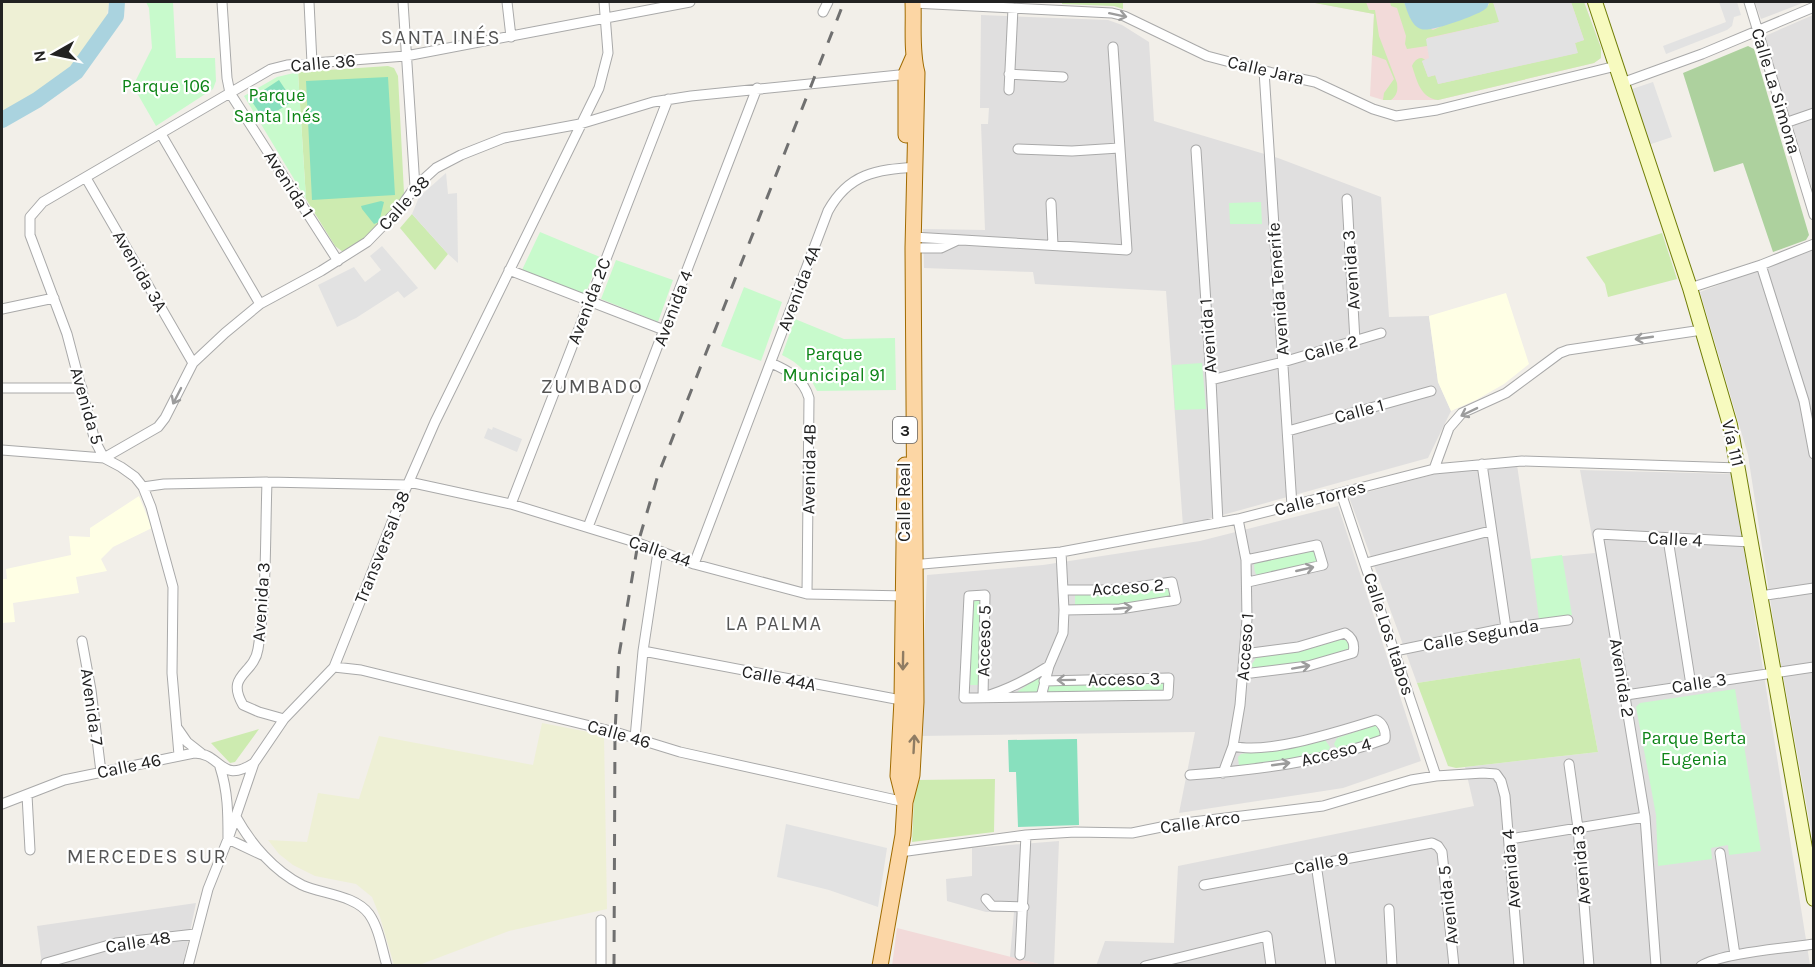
<svg xmlns="http://www.w3.org/2000/svg" width="1815" height="967" font-family="Karla,sans-serif">
<style>
.residential{fill:#e0dfdf}
.commercial{fill:#f2dad9}
.education{fill:#ffffe5}
.farmland{fill:#eef0d5}
.grass{fill:#cdebb0}
.forest{fill:#add19e}
.park{fill:#c8facc}
.pitch{fill:#88e0be}
.parking{fill:#e2e2e2}
.water{fill:#aad3df}
.lines{fill:none;stroke-linecap:round;stroke-linejoin:round}
.river{stroke:#aad3df;stroke-width:16}
.minor-casing{stroke:#a9a9a9;stroke-width:11}
.secondary-casing{stroke:#707d05;stroke-width:16}
.primary-casing{stroke:#a06b00;stroke-width:17}
.minor{stroke:#fff;stroke-width:9}
.secondary{stroke:#f7fabf;stroke-width:14}
.primary{stroke:#fcd6a4;stroke-width:15}
.rail{stroke:#707070;stroke-width:3;stroke-dasharray:12 12;stroke-linecap:butt}
.oneway{stroke:#9c9c9c}
.oneway2{stroke:#8f7c63}
.labels{text-anchor:middle;stroke-width:4.5;stroke-linejoin:round;paint-order:stroke}
.shield{fill:#fff;stroke:#646464;stroke-width:1.5}
.shield-label{font-size:16px;font-weight:bold;fill:#222}
.street-label{font-size:18px;fill:#222;stroke:#fff}
.park-label{font-size:18px;fill:#0c8416;stroke:#fff}
.neighbourhood-label{font-size:20px;letter-spacing:1.5px;fill:#555;stroke:#fff}
</style>
<rect width="100%" height="100%" fill="#f2efe9"/>
<!-- residential -->
<path class="residential" d="M1755,2H1805L1761,19Z
M981,15L1108,20L1122,25L1149,42L1154,121L1278,158L1381,197L1389,317L1429,316L1438,382L1451,411L1428,458L1183,526L1166,291L1035,284L1033,272L924,268L923,229L985,230L981,124H988L989,108H980Z
M1813,15V192L1765,36Z
M1813,249V841L1775,631L1748,455L1700,292Z
M1517,465L1531,559L1595,553L1580,470L1732,474L1810,965L1096,966L1105,941L1174,943L1178,866L1474,806L1465,767L1598,752L1580,658L1417,683L1349,497L1443,472Z
M1338,506L1421,761L1343,788L1179,813L1195,732L920,736L927,575L1043,565L1200,541Z
M1059,841L1054,965H1043L1010,957L1014,912H986L947,901L946,879L972,876V848Z
M196,903L183,965H42L37,926Z"/>
<!-- commercial -->
<path class="commercial" d="M1291,2H1584L1601,48V58L1594,63L1438,100H1383L1370,96L1374,14L1315,3Z
M897,928L1043,965L892,966Z"/>
<!-- education -->
<path class="education" d="M1506,293L1529,364L1504,384L1476,400L1451,411L1438,382L1429,316Z
M139,496L152,528L113,547L101,559L107,571L76,577L79,593L13,603L15,622L2,623V579H7L6,569L71,555L69,536L90,537V528Z"/>
<!-- farmland -->
<path class="farmland" d="M2,2H109L107,15L69,72L2,115Z
M542,723L604,735L607,909L509,931L419,965H394L380,917L372,897L356,884L315,876L293,865L279,854L268,840L307,842L318,793L359,799L379,736L533,765Z"/>
<!-- grass -->
<path class="grass" d="M1062,2H1123V9L1114,6L1062,4Z
M1291,2H1366L1369,10H1375L1379,36L1397,83C1398,91 1397,95 1391,100H1383L1384,93L1394,79L1386,60L1372,55L1374,14L1315,3Z
M1390,2H1404L1411,19L1433,30L1489,5V2H1493L1500,22L1427,38V46L1407,49L1405,44L1406,36L1397,8L1391,6Z
M1571,2H1584L1601,48V58L1594,63L1438,100C1420,98 1417,80 1412,66C1414,61 1420,55 1425,60L1422,61L1428,77L1436,75L1438,84L1577,53L1575,43L1584,40Z
M388,66L394,68L398,76L404,193C398,211 361,246 343,252L335,246L306,199L298,72Z
M412,214L448,254L435,270L400,228Z
M1662,233L1677,279L1608,297L1605,284L1586,257Z
M1580,658L1598,752L1456,768L1448,766L1417,683Z
M259,729L235,762L230,763L211,743Z
M995,779L994,832L912,842L915,780Z"/>
<!-- forest -->
<path class="forest" d="M1748,46L1754,49L1809,235L1806,240L1773,252L1743,163L1714,172L1683,73Z"/>
<!-- park -->
<path class="park" d="M146,2H173L176,58H215L216,81L213,89L156,126L133,86L152,48L149,8Z
M298,72L306,199L244,96L277,77Z
M1261,202L1262,224H1230L1229,203Z
M540,232L600,257L585,295L522,270Z
M616,260L673,280L658,322L601,299Z
M744,287L782,302L761,361L721,346Z
M795,319L844,339L895,338L896,390L817,391C809,374 799,363 782,355Z
M1202,363L1206,409L1175,410L1172,365Z
M1314,548L1318,561L1317,563L1257,576C1254,571 1253,565 1256,560Z
M1562,555L1572,615L1539,619L1531,559Z
M1169,588L1171,598L1122,605L1075,606V595L1123,594Z
M982,599L980,685H969L971,600Z
M1344,637L1350,639V651L1307,665L1253,670L1252,664L1256,658L1304,650Z
M1042,675L1037,694H1014Z
M1164,681V691L1046,694L1050,684Z
M1735,689L1761,851L1729,855L1728,845L1711,848L1712,859L1658,866L1656,815L1636,707L1640,703Z
M1376,725H1379L1383,735L1338,751L1334,744L1337,738Z
M1325,740L1330,747L1327,754L1242,768L1239,766L1238,757L1241,754Z"/>
<!-- pitch -->
<path class="pitch" d="M388,77L395,195L312,200L306,81Z
M279,80L293,101L264,119L250,99Z
M381,201L384,202L379,222L374,224L362,209L361,206Z
M1077,739L1079,825L1018,827L1016,772H1009L1008,740Z"/>
<!-- parking -->
<path class="parking" d="M1493,2H1571L1584,40L1575,43L1578,53L1438,84L1435,75L1428,77L1422,61L1429,58L1426,39L1499,22Z
M1719,2H1737L1741,15L1734,17L1732,26L1727,30L1666,54L1663,46L1726,22Z
M1653,82L1672,137L1648,145L1629,90Z
M446,173L448,194L457,193L458,263L448,254L412,214L419,197Z
M382,246L418,288L404,298L398,291L356,318L337,327L318,285L354,267L365,282L381,270L370,256Z
M493,427L522,439L517,452L484,438L488,428L492,430Z
M786,824L887,848L878,907L829,890L777,877Z"/>
<!-- water -->
<path class="water" d="M1404,2H1489V3C1487,7 1488,7 1484,10C1475,16 1429,33 1421,29C1411,26 1407,10 1404,2Z"/>
<g class="lines">
<!-- river -->
<path class="river" d="M2,120L37,100L76,72L116,16L117,2"/>
<defs>
<path id="minor" d="M222,2L227,78L230,93L338,261
M309,2L312,63
M403,2L415,187
M507,2L511,37
M1749,2L1814,215
M913,3L1112,13L1124,16L1207,56L1264,71L1315,82L1373,109L1396,116L1437,110L1616,66
M823,12L828,2
M1264,71L1292,506
M1009,74L1063,77
M1622,83L1702,54L1814,7
M1009,90L1013,8
M1785,123L1814,113
M161,134L260,304
M1018,149L1072,151L1119,148
M1196,150L1211,380L1218,523
M86,178L193,363
M1347,199L1355,341
M1051,203L1053,245
M913,237L1127,250L1113,47
M913,248H941L958,240
M1761,265L1804,401L1814,454
M509,270L664,330
M1690,288L1761,265L1814,244
M2,309L54,298
M771,363C789,371 803,378 809,398L807,594
M1211,380L1283,362L1381,333
M2,388H82
M1288,431L1431,391
M2,450L104,458L158,427L165,418L193,363L225,333L260,304L321,271L367,242L400,208L415,187L436,168L461,155L504,138L580,124L653,102L691,96L909,74
M1482,464L1506,628
M1434,469L1449,428L1462,413L1506,393L1560,353L1568,350L1702,330
M267,482C265,538 267,594 258,649C254,675 225,674 243,705L259,712L284,719
M409,482L511,504L638,543L694,564L807,594L907,596
M143,487L164,484L267,482L407,485
M1341,493L1436,776
M511,504L668,99
M588,527L757,88
M1668,539L1691,685
M1246,560L1317,545L1323,565L1248,582
M1366,563L1490,531
M694,564L828,211C849,173 876,170 916,167
M911,565L1061,552L1238,519L1434,469L1522,461L1739,468
M1063,590H1116L1172,582L1176,600L1120,609L1064,610
M1760,596L1814,588
M82,641L91,690L101,772
M643,651L906,701
M1395,651L1506,628L1568,620
M334,667L361,670L615,732L680,752L905,802
M1243,674L1308,666L1353,653C1355,644 1353,638 1345,633L1298,647L1244,654
M1044,681L1169,678L1168,695L964,698L969,596L985,595L983,697C1008,690 1027,680 1049,666
M1626,695L1814,667
M1041,697L1049,666L1063,633L1064,610L1061,552
M178,729L187,742L201,753
M635,738L643,651L658,552
M179,755L172,673L173,587L151,507L143,487L135,477L121,467L104,458L95,441L67,334L30,235V217L43,202L271,69L287,65L406,56L690,2
M1569,764L1578,828L1589,966
M220,767C228,792 228,813 228,839L262,855
M1223,773L1233,746L1240,705L1247,619L1246,560L1238,519
M1190,775C1256,770 1323,762 1385,739C1386,731 1383,723 1376,720C1340,731 1267,755 1233,746
M27,795L30,850
M2,804L64,780L194,753C222,753 220,785 254,763
M236,817C251,844 274,871 302,885C322,894 355,895 369,914C379,928 382,949 387,966
M1510,839L1645,817
M900,852L1026,835L1075,832L1132,833L1176,824L1323,806L1411,780L1436,776L1483,773L1496,774L1501,781L1505,796L1519,966
M1720,853L1735,955
M1316,864L1331,966
M1204,885L1432,843L1438,846L1442,852L1454,966
M986,899L992,906L1024,907
M1389,909L1392,966
M601,920V966
M1020,955L1026,835
M46,963L116,943L195,934
M188,966L208,889L228,839L254,763L284,719L334,667L400,502L435,422L599,88L608,53L604,2
M1145,966L1267,936L1271,966
M1656,966L1645,817L1598,534L1751,542
M1701,966C1720,953 1788,948 1814,944"/>
<path id="secondary" d="M1595,2L1690,288L1730,425L1814,899"/>
<path id="primary" d="M906,135V74L913,58
M904,800L898,776L902,700L905,465
M880,966L903,835L905,802L912,775L916,702L913,248L917,73C911,50 914,25 913,2"/>
</defs>
<!-- minor casing -->
<use href="#minor" class="minor-casing"/>
<!-- secondary casing -->
<use href="#secondary" class="secondary-casing"/>
<!-- primary casing -->
<use href="#primary" class="primary-casing"/>
<!-- minor -->
<use href="#minor" class="minor"/>
<!-- secondary -->
<use href="#secondary" class="secondary"/>
<!-- primary -->
<use href="#primary" class="primary"/>
<!-- rail -->
<path class="rail" d="M614,966L615,732L619,655L638,543L658,475L844,2"/>
</g>
<!-- one-way arrows -->
<defs><path id="oneway-shaft" d="M-6 0H5M1.5-3L5.5 0L1.5 3" fill="none" stroke-width="1.6" stroke-linecap="round" stroke-linejoin="round" transform="scale(1.5)"/></defs>
<g class="oneway">
<use href="#oneway-shaft" transform="translate(1118 15) rotate(12)"/>
<use href="#oneway-shaft" transform="translate(1644 338) rotate(172)"/>
<use href="#oneway-shaft" transform="translate(177 396) rotate(117)"/>
<use href="#oneway-shaft" transform="translate(1469 412) rotate(154)"/>
<use href="#oneway-shaft" transform="translate(1305 569) rotate(-13)"/>
<use href="#oneway-shaft" transform="translate(1123 608) rotate(-6)"/>
<use href="#oneway-shaft" transform="translate(1301 667) rotate(-10)"/>
<use href="#oneway-shaft" transform="translate(1066 680) rotate(179)"/>
<use href="#oneway-shaft" transform="translate(1281 764) rotate(-8)"/>
</g>
<g class="oneway2">
<use href="#oneway-shaft" transform="translate(903 661) rotate(91)"/>
<use href="#oneway-shaft" transform="translate(914 744) rotate(-87)"/>
</g>
<g class="labels">
<!-- shield labels -->
<rect class="shield" x="893" y="417" width="24" height="26" rx="4.5"/>
<g class="shield-label">
<text x="905" y="436">3</text>
</g>
<!-- street labels -->
<g class="street-label">
<text transform="translate(323 63) rotate(-5)" y="6">Calle 36</text>
<text transform="translate(1266 70) rotate(13)" y="6">Calle Jara</text>
<text transform="translate(1776 91) rotate(73)" y="6">Calle La Simona</text>
<text transform="translate(289 184) rotate(57)" y="6">Avenida 1</text>
<text transform="translate(404 203) rotate(-48)" y="6">Calle 38</text>
<text transform="translate(1351 270) rotate(-94)" y="6">Avenida 3</text>
<text transform="translate(140 271) rotate(60)" y="6">Avenida 3A</text>
<text transform="translate(799 288) rotate(-69)" y="6">Avenida 4A</text>
<text transform="translate(1278 289) rotate(-94)" y="6">Avenida Tenerife</text>
<text transform="translate(589 301) rotate(-69)" y="6">Avenida 2C</text>
<text transform="translate(673 308) rotate(-69)" y="6">Avenida 4</text>
<text transform="translate(1208 336) rotate(-94)" y="6">Avenida 1</text>
<text transform="translate(1331 348) rotate(-16)" y="6">Calle 2</text>
<text transform="translate(87 406) rotate(74)" y="6">Avenida 5</text>
<text transform="translate(1359 411) rotate(-15)" y="6">Calle 1</text>
<text transform="translate(1733 443) rotate(77)" y="6">Vía 111</text>
<text transform="translate(809 469) rotate(-89)" y="6">Avenida 4B</text>
<text transform="translate(1320 498) rotate(-15)" y="6">Calle Torres</text>
<text transform="translate(904 502) rotate(-90)" y="6">Calle Real</text>
<text transform="translate(1675 539) rotate(3)" y="6">Calle 4</text>
<text transform="translate(382 547) rotate(-68)" y="6">Transversal 38</text>
<text transform="translate(660 551) rotate(19)" y="6">Calle 44</text>
<text transform="translate(1128 587) rotate(-4)" y="6">Acceso 2</text>
<text transform="translate(261 602) rotate(-86)" y="6">Avenida 3</text>
<text transform="translate(1389 634) rotate(72)" y="6">Calle Los Itabos</text>
<text transform="translate(1481 635) rotate(-10)" y="6">Calle Segunda</text>
<text transform="translate(984 641) rotate(-89)" y="6">Acceso 5</text>
<text transform="translate(1245 647) rotate(-86)" y="6">Acceso 1</text>
<text transform="translate(779 678) rotate(11)" y="6">Calle 44A</text>
<text transform="translate(1622 678) rotate(81)" y="6">Avenida 2</text>
<text transform="translate(1124 679) rotate(-1)" y="6">Acceso 3</text>
<text transform="translate(1699 683) rotate(-9)" y="6">Calle 3</text>
<text transform="translate(92 707) rotate(82)" y="6">Avenida 7</text>
<text transform="translate(619 734) rotate(16)" y="6">Calle 46</text>
<text transform="translate(1336 752) rotate(-14)" y="6">Acceso 4</text>
<text transform="translate(129 766) rotate(-12)" y="6">Calle 46</text>
<text transform="translate(1200 822) rotate(-8)" y="6">Calle Arco</text>
<text transform="translate(1321 863) rotate(-11)" y="6">Calle 9</text>
<text transform="translate(1581 865) rotate(-95)" y="6">Avenida 3</text>
<text transform="translate(1511 869) rotate(-95)" y="6">Avenida 4</text>
<text transform="translate(1448 905) rotate(-96)" y="6">Avenida 5</text>
<text transform="translate(138 942) rotate(-9)" y="6">Calle 48</text>
</g>
<!-- park labels -->
<g class="park-label">
<text x="166" y="92">Parque 106</text>
<text x="277" y="101">Parque<tspan x="277" dy="21">Santa Inés</tspan></text>
<text x="834" y="360">Parque<tspan x="834" dy="21">Municipal 91</tspan></text>
<text x="1694" y="744">Parque Berta<tspan x="1694" dy="21">Eugenia</tspan></text>
</g>
<!-- neighbourhood labels -->
<g class="neighbourhood-label">
<text x="441" y="44">SANTA INÉS</text>
<text x="592" y="393">ZUMBADO</text>
<text x="774" y="630">LA PALMA</text>
<text x="147" y="863">MERCEDES SUR</text>
</g>
</g>
<!-- border -->
<rect width="1815" height="967" fill="none" stroke="#222222" stroke-width="6"/>
<!-- north arrow -->
<g transform="translate(54 54) rotate(261)" stroke="#ffffff" stroke-width="4.5" paint-order="stroke">
<path d="M0-4.5L10 22L0 15L-10 22Z" fill="#222222"/>
<text y="-9" font-size="16" font-weight="bold" text-anchor="middle" fill="#222222">N</text>
</g>
</svg>
